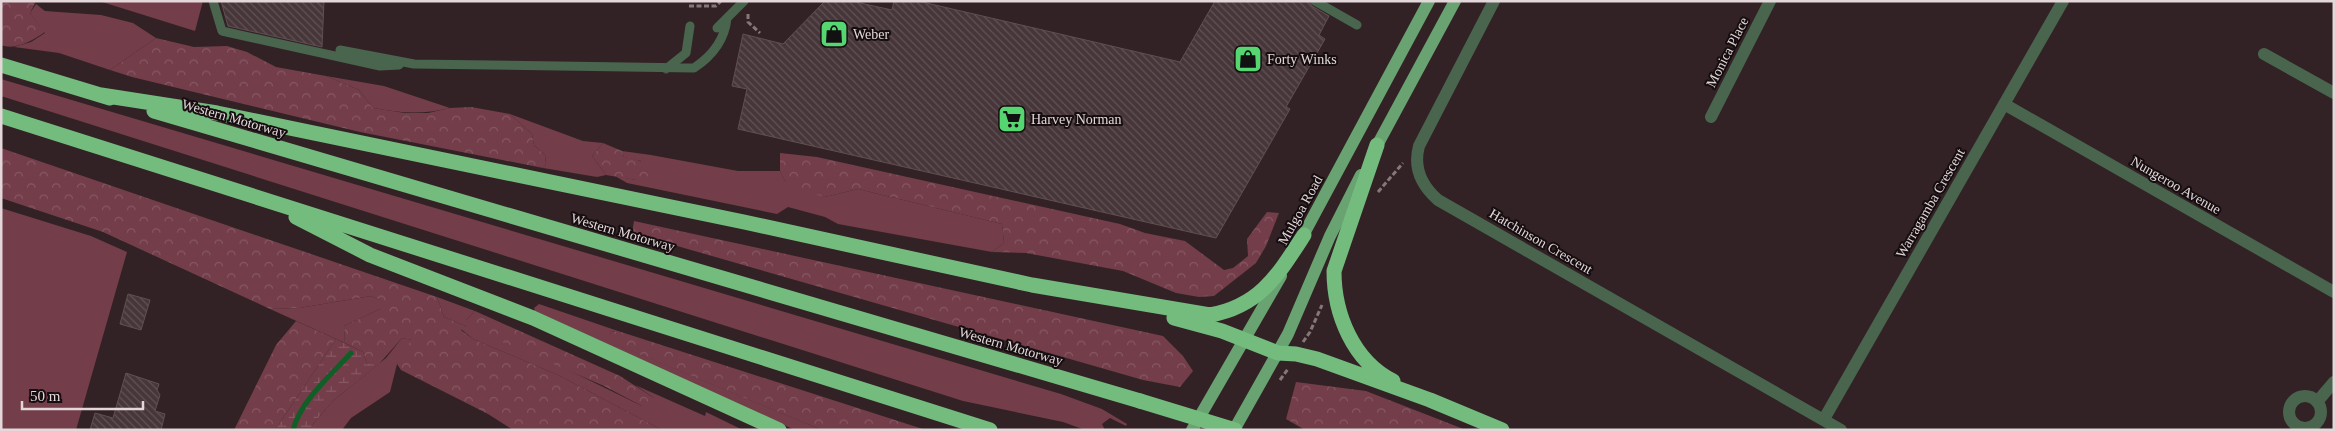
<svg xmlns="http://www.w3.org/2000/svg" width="2335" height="431" font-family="Georgia,serif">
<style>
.green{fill:#733d4a}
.forest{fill:url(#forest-crowns)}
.wetland{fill:url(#wetland-marsh)}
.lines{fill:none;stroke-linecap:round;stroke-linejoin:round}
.stream{stroke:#105f27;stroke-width:5}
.building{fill:url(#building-back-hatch);stroke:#614f52}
.path{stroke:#85777a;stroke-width:3;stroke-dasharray:5 2.5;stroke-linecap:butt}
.service{stroke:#49654d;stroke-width:9}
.minor{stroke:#49654d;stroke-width:12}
.primary{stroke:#68a371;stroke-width:12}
.motorway{stroke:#73bc7e;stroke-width:15}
.motorway-bridge{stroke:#73bc7e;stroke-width:15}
.labels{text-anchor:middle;stroke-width:4;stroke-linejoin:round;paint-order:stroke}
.poi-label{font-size:14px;fill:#e3d7d9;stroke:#150d0f;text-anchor:start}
.street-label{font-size:14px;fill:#e3d7d9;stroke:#150d0f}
</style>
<defs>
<pattern id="forest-crowns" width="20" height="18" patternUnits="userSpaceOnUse" patternTransform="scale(1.25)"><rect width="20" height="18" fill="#733d4a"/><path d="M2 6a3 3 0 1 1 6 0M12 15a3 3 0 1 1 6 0" fill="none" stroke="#875864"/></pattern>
<pattern id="wetland-marsh" width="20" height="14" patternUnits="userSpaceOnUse" patternTransform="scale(1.25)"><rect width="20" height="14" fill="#733d4a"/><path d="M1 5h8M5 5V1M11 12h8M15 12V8" fill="none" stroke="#875864"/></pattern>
<pattern id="building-back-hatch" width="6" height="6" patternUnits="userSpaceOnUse" patternTransform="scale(1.25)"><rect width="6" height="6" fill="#473639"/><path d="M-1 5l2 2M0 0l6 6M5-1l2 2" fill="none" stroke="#615255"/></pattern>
</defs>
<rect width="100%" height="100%" fill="#322225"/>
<!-- green -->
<path class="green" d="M99,1H203L195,31Z
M36,4L45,11L101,15L133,23L156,38L110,70L59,53L14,47L31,42L45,33L30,13Z
M326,76L384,86L450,108C422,115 400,113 373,108L359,90Z
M1,79L1061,394L1102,409L1127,424L1126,426L1110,418L1102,424L1105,430H1085L1063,422L963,401L1,96Z
M510,114L583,141L603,143L592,156L606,175L597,177L543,168L546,164L545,155L534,145L532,134Z
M622,151L651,155L738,171H780L785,181L825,197L858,189L1002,224L1004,243L992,252L838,224L825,217L788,207L777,214L627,183L615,176L636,180L641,161L624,157Z
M1,208L91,236L127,252L76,430H1Z
M371,296L380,300V309L344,326L345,343L270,309L299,308Z
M437,297L475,311L466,320L642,406L654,398L635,385L705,416L706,412L743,430H662L558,375L473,339L461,329L466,326L444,317Z
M539,304L618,331L610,332L613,343L822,430H795L535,311L534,308Z
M402,338L413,340L397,364L390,392L351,418L342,430H312V425L334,400L386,358Z"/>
<!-- forest -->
<path class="forest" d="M1,1H36L30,13L45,32C33,40 16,51 1,45Z
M156,38L194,47L227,46L247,52L276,67L326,76L359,90L373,108L405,113H428L450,108L471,107L510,114L532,134L534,145L545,155L546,164L543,168L360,132L132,77L110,70Z
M603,143L622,151L624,157C636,159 653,162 647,178L636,180L606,175L592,156Z
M1,148L437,297L444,317L466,326L461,330L473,339L558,375L662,430H513L488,414L401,370L397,364L400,354L412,340L402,338L379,364H367L363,352L345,343L344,326L380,309V300L371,296L299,308L270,309L103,232L1,198Z
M780,153L817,157L1120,224L1145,233L1185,241L1224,270L1233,268L1248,256L1247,239L1267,212L1279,213L1266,246L1256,263L1214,296L1199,297L1176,293L1123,271L1026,253L992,252L1004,243L1002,224L858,189L825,197L795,189L785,181L780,171Z
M634,221L1163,336L1183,356L1193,371L1180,387L1143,380L632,233Z
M475,311L620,376L654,398L655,404L642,406L604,386L472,329L466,320Z
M296,321L336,339L275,430H234L276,345Z
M618,331L926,430H822L612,343L610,332Z
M1296,382L1366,391L1466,430H1305L1286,419Z"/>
<!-- wetland -->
<path class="wetland" d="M336,339L363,352L367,364H379L334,400L312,425V430H275Z"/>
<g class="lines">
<!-- stream -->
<path class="stream" d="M293,430C301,400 331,375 351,353"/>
</g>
<!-- building -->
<path class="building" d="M221,1H324L322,47L228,26Z
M825,1H851L892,10L894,1H918L1180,62L1215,1H1309L1312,6L1329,16L1319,35L1325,39L1286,107L1290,109L1216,238L738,129L747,89L732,86L743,34L783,44Z
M128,294L150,300L141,330L120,324Z
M126,373L159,384L157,390L160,395L155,411L165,414L161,430H90L95,413L113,418Z"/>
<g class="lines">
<!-- path -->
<path class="path" d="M689,6H716L721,1
M748,14V22L760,33
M1378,192L1403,163
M1303,342L1310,332L1322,305
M1280,380L1288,369"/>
<!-- service -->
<path class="service" d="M213,1L222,31L380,66L399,65
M1315,1L1357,25
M717,28L744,1
M340,50L414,64L694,68C712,56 725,39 727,18
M666,69L686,53L690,26"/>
<!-- minor -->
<path class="minor" d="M1494,1L1419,146C1413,168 1422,186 1438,200L1841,430
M2264,54L2334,93
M2004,104L2334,292
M1711,117L1770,1
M2289 412a16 16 0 1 1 32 0a16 16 0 1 1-32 0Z
M2317,402L2334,382
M1824,419L2063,1"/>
<!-- primary -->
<path class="primary" d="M1373,153L1455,1
M1299,243L1429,1
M1192,430L1281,276
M1234,430L1288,334L1330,236L1361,175"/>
<!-- motorway -->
<path class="motorway" d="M1,65L110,98
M101,95L217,113L744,222L1032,285L1210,315C1260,306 1278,275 1304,235
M154,111L1140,401
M1,116L990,430
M1377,145L1334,271C1334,314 1353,361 1393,381
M296,217L370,255L533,318L779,430
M1174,318L1222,331L1278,353L1296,354L1317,359L1430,400L1502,430"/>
<!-- motorway-bridge -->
<path class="motorway-bridge" d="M1140,401L1235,430"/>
</g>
<!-- icons -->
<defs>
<symbol id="shop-square" viewBox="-11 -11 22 22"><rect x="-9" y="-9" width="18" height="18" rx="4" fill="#55d671" stroke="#150d0f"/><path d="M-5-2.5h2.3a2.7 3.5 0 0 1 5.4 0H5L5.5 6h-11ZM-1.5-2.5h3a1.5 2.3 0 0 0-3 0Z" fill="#111"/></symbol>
<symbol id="supermarket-square" viewBox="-11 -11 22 22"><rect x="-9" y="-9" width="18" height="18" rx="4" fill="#55d671" stroke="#150d0f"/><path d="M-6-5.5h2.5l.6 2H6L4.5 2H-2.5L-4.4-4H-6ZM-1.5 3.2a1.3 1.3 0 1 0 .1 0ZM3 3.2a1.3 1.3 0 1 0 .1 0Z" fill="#111"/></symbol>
</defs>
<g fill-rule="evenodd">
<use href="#shop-square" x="818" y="18" width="32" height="32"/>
<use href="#shop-square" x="1232" y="43" width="32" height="32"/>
<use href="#supermarket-square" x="996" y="103" width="32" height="32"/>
</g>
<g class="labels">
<!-- poi labels -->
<g class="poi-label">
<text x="853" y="39">Weber</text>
<text x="1267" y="64">Forty Winks</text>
<text x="1031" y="124">Harvey Norman</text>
</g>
<!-- street labels -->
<g class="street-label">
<text transform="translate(1727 52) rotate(-63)" y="5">Monica Place</text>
<text transform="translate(234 118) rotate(16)" y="5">Western Motorway</text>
<text transform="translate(2176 185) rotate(30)" y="5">Nungeroo Avenue</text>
<text transform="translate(1930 203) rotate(-60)" y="5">Warragamba Crescent</text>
<text transform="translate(1300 210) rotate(-61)" y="5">Mulgoa Road</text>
<text transform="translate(623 232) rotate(16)" y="5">Western Motorway</text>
<text transform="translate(1541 241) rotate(30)" y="5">Hatchinson Crescent</text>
<text transform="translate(1011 346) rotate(16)" y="5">Western Motorway</text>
</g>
</g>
<!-- border -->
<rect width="2335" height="431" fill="none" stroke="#e3d7d9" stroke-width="5"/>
<!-- scale -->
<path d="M22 401v8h121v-8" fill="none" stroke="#e3d7d9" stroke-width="2.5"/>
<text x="30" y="401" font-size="15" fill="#e3d7d9" stroke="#150d0f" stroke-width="4" paint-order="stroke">50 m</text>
</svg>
